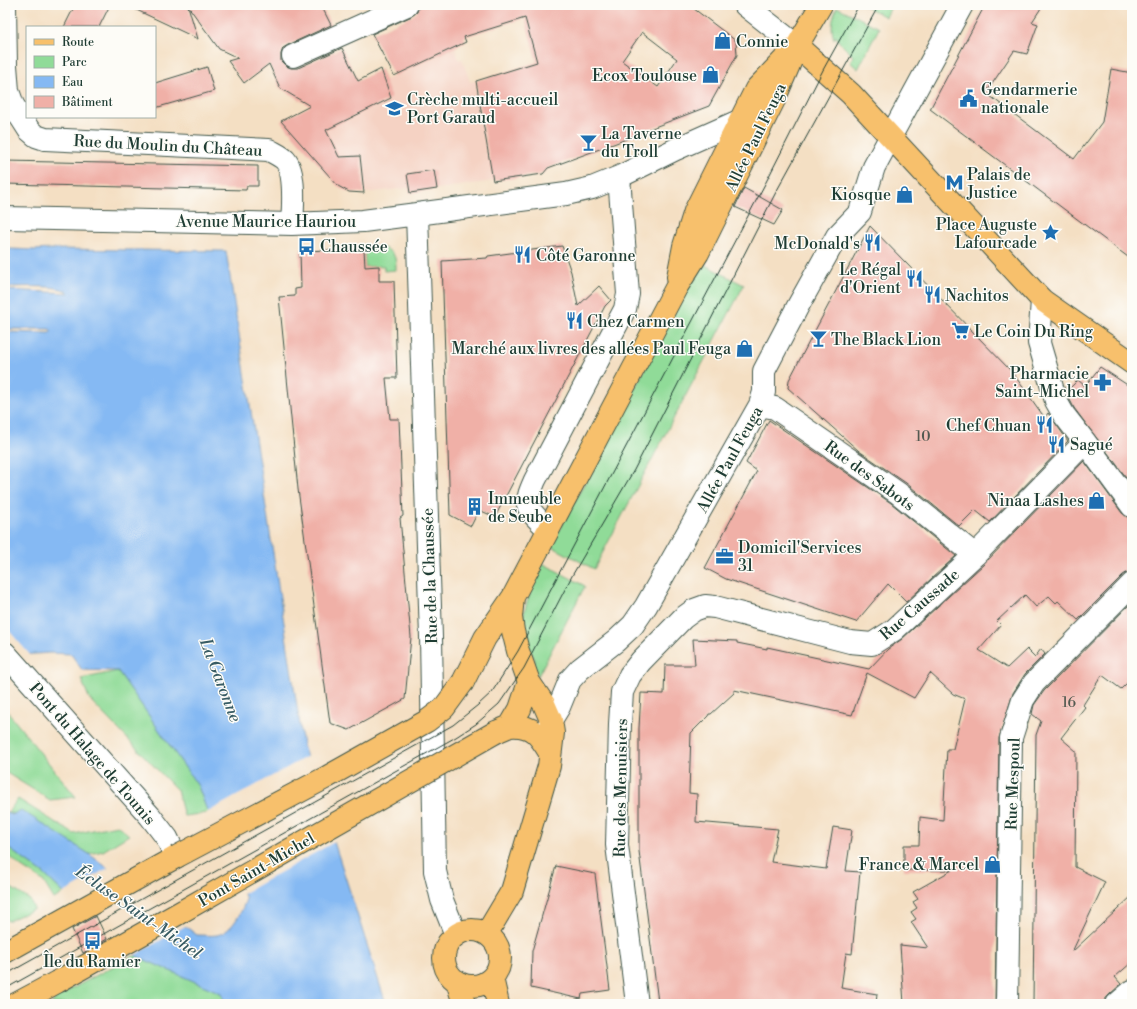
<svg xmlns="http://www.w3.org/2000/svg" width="1137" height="1009" font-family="'Libre Bodoni',serif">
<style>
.built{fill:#f5d2c3}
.green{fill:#90db98;stroke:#588c66}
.water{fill:#85b9f3;stroke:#527b94}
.pier{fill:#f4dfc3}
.building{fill:#f0b0a7;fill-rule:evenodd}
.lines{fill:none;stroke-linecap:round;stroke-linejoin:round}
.minor-casing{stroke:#3f5549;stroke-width:24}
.major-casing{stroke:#3f5549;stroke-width:24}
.minor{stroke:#fff;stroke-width:22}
.major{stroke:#f7c06c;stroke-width:22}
.tram{stroke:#1f3d34;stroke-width:1}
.major-bridge-casing{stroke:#3f5549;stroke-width:24;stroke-linecap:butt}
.major-bridge{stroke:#f7c06c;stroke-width:22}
.labels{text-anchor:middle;stroke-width:3;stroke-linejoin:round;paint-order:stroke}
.number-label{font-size:14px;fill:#535a51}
.poi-label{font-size:16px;fill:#1f3d34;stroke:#fdfcf7;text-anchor:start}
.street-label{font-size:16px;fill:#1f3d34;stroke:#fdfcf7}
.water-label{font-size:17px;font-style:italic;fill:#385c64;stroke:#fdfcf7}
</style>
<rect width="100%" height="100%" fill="#fdfcf7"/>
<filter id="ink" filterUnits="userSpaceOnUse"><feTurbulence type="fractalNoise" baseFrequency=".025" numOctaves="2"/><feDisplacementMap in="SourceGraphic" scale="8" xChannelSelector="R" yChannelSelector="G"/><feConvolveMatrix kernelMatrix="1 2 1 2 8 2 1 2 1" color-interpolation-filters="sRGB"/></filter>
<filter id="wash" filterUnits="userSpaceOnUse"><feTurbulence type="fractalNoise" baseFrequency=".012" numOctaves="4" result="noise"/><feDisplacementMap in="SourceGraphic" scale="16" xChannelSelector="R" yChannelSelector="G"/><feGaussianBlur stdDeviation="0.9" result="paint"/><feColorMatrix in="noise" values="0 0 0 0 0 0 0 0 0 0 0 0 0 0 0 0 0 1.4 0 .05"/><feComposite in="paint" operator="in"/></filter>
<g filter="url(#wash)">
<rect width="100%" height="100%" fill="#f4dfc3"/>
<!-- built -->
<path class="built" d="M455,48L459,60L462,59L470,82L475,81L493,181L410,193L409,188L364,193L345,191L335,184L281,121L385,80Z"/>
<!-- green -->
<path class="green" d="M863,5H892L886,17Z
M837,7L879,28L858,69L850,62L853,56L839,42L836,36L834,39C830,27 833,18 837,7Z
M381,247C395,252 396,256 396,270L384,271V266L365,267L364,249Z
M701,263L744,285L594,569L551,546Z
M542,563L585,586L538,676L533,665L535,661L520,626L528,599Z
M118,671L198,786L208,813L184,816L177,790L90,700L81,679Z
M5,708L14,720L76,797L50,800L5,772Z
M18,799L74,834L117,825L129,835L103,851L89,854L21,811L14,814L8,812Z
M5,846L43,873L64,893L54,899L43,881L20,866L5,852Z
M5,884L30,900L34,909L8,921L5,919Z
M132,956H136L221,993L226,1004H51L56,998L68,991Z"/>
<!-- water -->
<path class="water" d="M11,249L34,250L52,249L226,251L303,745L386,1004H226L221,993L136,956L96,924L43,873L5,846V811L12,815L21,810L89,854L197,935C203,935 211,936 217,935C232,932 242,912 246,899L208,813L198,786L118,671L82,670L71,654L50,653L5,656V332L49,333L52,331L49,329H5V290L69,293C61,284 19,287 5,287V250Z"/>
<!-- pier -->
<path class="pier" d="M5,626L31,656L5,658Z
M308,756L336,841L242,894L206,813Z
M110,867L187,925L133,956L95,926L62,894Z"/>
<g id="blocks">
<!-- building -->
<path class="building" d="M75,5H110L99,27H64Z
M126,5H321L331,25L288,45L283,48L281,54V61L286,66L291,68H298L342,48L358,81L381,69L391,98L326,130L339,157L360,156L364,193L349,192L338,186L281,121L310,106L280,88L269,64L244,83L228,61L238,58L219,49L188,6L198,39Z
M419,5H689L736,41L737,55L709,106L639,133V134L616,143L548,168L543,174L493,181L476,81L537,62L525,18L464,37L466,42L394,76L372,34L412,16L417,12ZM642,32L677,59L658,87L622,61Z
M985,5H1043L1032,22L1038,24L1027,54L1014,51L986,93L1074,159L1102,122L1111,69L1132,73V260L930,109Z
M207,67L214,91L155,108V83Z
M5,161L258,166V186H247L246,190L5,184Z
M434,170L437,189L410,193L407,174Z
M744,188L783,210L774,225L735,207Z
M870,226L1012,372L1042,414L1045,417L1048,413L1068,441L990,522L975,510L959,526L906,483L859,451L788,388L789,380Z
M562,246L571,272L578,306L599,286L611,300L605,306L495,517L479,510L471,526L450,515L442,261L487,258L488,256Z
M364,249L365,267L379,266V281H394L397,378H386L390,419H399L403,516L400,518L411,637L405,699L349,730L330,723L298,489L279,297L295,296V289L301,288L300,251Z
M1100,367L1132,388V485L1074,408L1066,392L1078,380L1085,386Z
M769,420L891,503L956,556L906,602L888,584L856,622L726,579L705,568L757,471L746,463Z
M1084,461L1122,513L1127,517L1132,518V572H1128L1123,575L1078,620L1058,601L1056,603L1049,596L1036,607L1025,595L997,621L1001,625L979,650L1007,668L1027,649L1035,657L1041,649L1045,654L1025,674L1013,693L999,738L995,1004H904L900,945L928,948L911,922L916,919L911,912L917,908L913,902L918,899L913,892L952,870H904V845H919L920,817L943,820L947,749H953L965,699L953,694L930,673L914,698L867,673L852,715L734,690V693L711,714H709L708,716L691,733L689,793L697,794L696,822L778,829L771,862L826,869L833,827L852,830L846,871L860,872L852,954L846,953L841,988L877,994L876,1004H670L658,1002L639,851V728L641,693L664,694L665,665H695L693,639L737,641V643L767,649V647L869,669L888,649L902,639L984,564Z
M1132,602V678L1121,689L1102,675L1083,705L1085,707L1061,738L1076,751L1075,867L1105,882L1072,952L1132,896V962L1115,977L1121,984L1109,995L1101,1004H1033L1036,735L1041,721L1032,714L1034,705L1044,691Z
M556,866L595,874L610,990L582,994L581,999L531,988L532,951Z
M96,916L107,939L83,953L72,929Z"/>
</g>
</g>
<g filter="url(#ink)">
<use href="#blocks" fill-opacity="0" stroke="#3f5549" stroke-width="1"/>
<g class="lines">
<defs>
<path id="minor" d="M5,5L6,65L8,91L13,105L29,130L36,136L45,139L269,150C274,153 281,156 285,160C296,172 293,209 292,224
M745,5L797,46
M293,56L407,5
M417,214L431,637L435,871L442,900L456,935
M5,218L292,224L363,221L417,214L566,194L592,188L619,177L676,149L741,120
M1042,300L1039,343L1056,401L1064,415L1085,442L1132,506
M760,405L775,408L898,493L975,555
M548,529C542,523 530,513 528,505C527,497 532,487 535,480L625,309L628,294L619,177
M5,653L150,816L167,838L176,857
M544,736L551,720L559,707L570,680L580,669L616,641L633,625L646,606L760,405L764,392V371L798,306L837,236L860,212L874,167L962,5
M637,1004L617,845L620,724L622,692L630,675L641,661L683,618L694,610L705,606L715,607L850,642L872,644L894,630L975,555L1085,442
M1007,1004L1011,738L1023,700L1034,683L1132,584
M1117,1004L1132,991"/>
<path id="major" d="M797,46L851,94L1042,300L1132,363
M678,277L684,246L695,211L756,89L797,46L821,5
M463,682L485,638L513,597L676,288L698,253L774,100L797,46
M510,726C532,724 539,735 550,753
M496,732L510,726L520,709L529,682
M444 958a28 28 0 1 1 56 0a28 28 0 1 1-56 0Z
M487,933L512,891L549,766L553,733L551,720L544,704L529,682L518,651L513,631L511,617L513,597
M5,952L176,857
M492,978L498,1004
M457,981L464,1004
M16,1004L57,982"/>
</defs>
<!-- minor casing -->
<use href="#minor" class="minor-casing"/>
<!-- major casing -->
<use href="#major" class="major-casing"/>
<!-- minor -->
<use href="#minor" class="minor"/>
<!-- major -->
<use href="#major" class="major"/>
<!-- tram -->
<path class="tram" d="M5,975L453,725L478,705L492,692L518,651L766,182L823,70L859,5
M5,989L456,737L476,724L499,704L524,668L573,574L634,470L775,194L879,5"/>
<defs>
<path id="major-bridge" d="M176,857L327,777L427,721L444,708L463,682
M57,982L174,916L496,732"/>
</defs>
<!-- major-bridge casing -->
<use href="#major-bridge" class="major-bridge-casing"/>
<!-- major-bridge -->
<use href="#major-bridge" class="major-bridge"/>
</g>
</g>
<!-- icons -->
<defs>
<symbol id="shop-bare" viewBox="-9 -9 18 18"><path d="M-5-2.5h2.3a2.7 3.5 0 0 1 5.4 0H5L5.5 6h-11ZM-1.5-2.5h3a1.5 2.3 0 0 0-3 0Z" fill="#1f6fb2" stroke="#fdfcf7" stroke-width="2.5" paint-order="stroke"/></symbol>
<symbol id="civic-bare" viewBox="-9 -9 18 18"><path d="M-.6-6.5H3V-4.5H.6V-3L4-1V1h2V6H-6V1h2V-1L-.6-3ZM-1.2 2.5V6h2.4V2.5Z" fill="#1f6fb2" stroke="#fdfcf7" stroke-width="2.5" paint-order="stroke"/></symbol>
<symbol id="school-bare" viewBox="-9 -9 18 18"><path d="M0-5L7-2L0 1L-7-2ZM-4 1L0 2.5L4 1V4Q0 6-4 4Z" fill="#1f6fb2" stroke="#fdfcf7" stroke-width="2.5" paint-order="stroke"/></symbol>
<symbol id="bar-bare" viewBox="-9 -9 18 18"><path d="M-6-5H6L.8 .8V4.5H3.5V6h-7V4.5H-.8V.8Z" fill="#1f6fb2" stroke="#fdfcf7" stroke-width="2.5" paint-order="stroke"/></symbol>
<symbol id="metro-bare" viewBox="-9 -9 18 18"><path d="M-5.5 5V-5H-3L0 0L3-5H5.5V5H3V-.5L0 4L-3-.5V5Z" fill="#1f6fb2" stroke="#fdfcf7" stroke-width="2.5" paint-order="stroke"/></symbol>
<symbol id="sight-bare" viewBox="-9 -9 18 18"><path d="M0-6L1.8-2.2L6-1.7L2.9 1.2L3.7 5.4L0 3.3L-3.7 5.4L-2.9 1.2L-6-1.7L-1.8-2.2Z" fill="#1f6fb2" stroke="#fdfcf7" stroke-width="2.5" paint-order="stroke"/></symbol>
<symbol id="restaurant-bare" viewBox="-9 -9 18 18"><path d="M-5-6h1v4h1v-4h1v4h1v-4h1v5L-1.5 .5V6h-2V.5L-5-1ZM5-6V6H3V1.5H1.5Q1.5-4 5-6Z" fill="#1f6fb2" stroke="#fdfcf7" stroke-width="2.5" paint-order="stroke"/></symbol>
<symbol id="bus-bare" viewBox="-9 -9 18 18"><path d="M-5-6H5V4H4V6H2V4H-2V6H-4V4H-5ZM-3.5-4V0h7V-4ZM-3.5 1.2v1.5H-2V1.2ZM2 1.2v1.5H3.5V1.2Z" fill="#1f6fb2" stroke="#fdfcf7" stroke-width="2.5" paint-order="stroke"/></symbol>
<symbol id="supermarket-bare" viewBox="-9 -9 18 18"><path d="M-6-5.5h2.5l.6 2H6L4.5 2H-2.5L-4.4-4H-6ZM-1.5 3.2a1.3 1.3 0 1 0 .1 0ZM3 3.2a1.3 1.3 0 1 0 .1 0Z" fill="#1f6fb2" stroke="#fdfcf7" stroke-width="2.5" paint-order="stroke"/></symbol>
<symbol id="pharmacy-bare" viewBox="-9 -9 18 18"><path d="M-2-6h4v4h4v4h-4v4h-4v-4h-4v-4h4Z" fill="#1f6fb2" stroke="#fdfcf7" stroke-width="2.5" paint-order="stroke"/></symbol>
<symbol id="building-bare" viewBox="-9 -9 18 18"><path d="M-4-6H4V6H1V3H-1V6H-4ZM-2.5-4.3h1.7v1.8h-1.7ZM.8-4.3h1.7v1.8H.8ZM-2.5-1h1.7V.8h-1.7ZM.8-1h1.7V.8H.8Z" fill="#1f6fb2" stroke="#fdfcf7" stroke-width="2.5" paint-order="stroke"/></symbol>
<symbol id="office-bare" viewBox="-9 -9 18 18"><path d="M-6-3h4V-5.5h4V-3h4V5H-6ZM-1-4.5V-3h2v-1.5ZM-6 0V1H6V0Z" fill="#1f6fb2" stroke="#fdfcf7" stroke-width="2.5" paint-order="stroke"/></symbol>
</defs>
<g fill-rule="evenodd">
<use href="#shop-bare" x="710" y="28" width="25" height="25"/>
<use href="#shop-bare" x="698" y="62" width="25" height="25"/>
<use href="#civic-bare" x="956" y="86" width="25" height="25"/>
<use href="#school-bare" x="382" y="96" width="25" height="25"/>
<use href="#bar-bare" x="576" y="130" width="25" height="25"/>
<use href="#metro-bare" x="942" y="170" width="25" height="25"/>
<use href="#shop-bare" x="892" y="182" width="25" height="25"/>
<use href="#sight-bare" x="1038" y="220" width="25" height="25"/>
<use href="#restaurant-bare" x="860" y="230" width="25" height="25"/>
<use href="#bus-bare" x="294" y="234" width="25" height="25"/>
<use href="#restaurant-bare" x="510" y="242" width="25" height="25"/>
<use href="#restaurant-bare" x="902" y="266" width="25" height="25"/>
<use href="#restaurant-bare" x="920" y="282" width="25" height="25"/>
<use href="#restaurant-bare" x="562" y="308" width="25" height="25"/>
<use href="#supermarket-bare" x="948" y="318" width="25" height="25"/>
<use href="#bar-bare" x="806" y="326" width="25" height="25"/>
<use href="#shop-bare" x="732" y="336" width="25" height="25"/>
<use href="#pharmacy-bare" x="1090" y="370" width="25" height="25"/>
<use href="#restaurant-bare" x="1032" y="412" width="25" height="25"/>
<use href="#restaurant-bare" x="1044" y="432" width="25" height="25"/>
<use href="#shop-bare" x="1084" y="488" width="25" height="25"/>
<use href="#building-bare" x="462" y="494" width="25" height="25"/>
<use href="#office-bare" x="712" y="544" width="25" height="25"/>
<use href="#shop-bare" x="980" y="852" width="25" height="25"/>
<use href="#bus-bare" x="80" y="928" width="25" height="25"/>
</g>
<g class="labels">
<!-- number labels -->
<g class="number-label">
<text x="923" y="441">10</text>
<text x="1069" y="707">16</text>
</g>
<!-- poi labels -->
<g class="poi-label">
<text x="736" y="47">Connie</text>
<text x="697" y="81" text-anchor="end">Ecox Toulouse</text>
<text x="981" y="95">Gendarmerie<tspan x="981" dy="18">nationale</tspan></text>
<text x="407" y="105">Crèche multi-accueil<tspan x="407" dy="18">Port Garaud</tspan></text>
<text x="601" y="139">La Taverne<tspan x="601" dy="18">du Troll</tspan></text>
<text x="967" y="180">Palais de<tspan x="967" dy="18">Justice</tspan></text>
<text x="891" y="200" text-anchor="end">Kiosque</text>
<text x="1037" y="230" text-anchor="end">Place Auguste<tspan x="1037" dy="18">Lafourcade</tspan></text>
<text x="860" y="249" text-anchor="end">McDonald's</text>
<text x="320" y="252">Chaussée</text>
<text x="536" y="261">Côté Garonne</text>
<text x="901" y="275" text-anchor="end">Le Régal<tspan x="901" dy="18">d'Orient</tspan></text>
<text x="945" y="301">Nachitos</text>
<text x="587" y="327">Chez Carmen</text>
<text x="974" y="337">Le Coin Du Ring</text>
<text x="831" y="345">The Black Lion</text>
<text x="731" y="354" text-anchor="end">Marché aux livres des allées Paul Feuga</text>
<text x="1089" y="379" text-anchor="end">Pharmacie<tspan x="1089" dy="18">Saint-Michel</tspan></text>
<text x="1031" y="431" text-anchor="end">Chef Chuan</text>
<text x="1070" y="450">Sagué</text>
<text x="488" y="504">Immeuble<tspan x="488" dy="18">de Seube</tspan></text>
<text x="1084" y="506" text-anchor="end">Ninaa Lashes</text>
<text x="738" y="553">Domicil'Services<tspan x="738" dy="18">31</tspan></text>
<text x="979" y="870" text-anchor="end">France &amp; Marcel</text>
<text x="92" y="967" text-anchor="middle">Île du Ramier</text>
</g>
<!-- street labels -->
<g class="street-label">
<text transform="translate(755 137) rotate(-64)" y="6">Allée Paul Feuga</text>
<text transform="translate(168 145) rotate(3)" y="6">Rue du Moulin du Château</text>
<text x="266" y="227">Avenue Maurice Hauriou</text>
<text transform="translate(729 459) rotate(-61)" y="6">Allée Paul Feuga</text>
<text transform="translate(870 475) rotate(36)" y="6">Rue des Sabots</text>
<text transform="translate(429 576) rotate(-92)" y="6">Rue de la Chaussée</text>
<text transform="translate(919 604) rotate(-41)" y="6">Rue Caussade</text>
<text transform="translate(93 753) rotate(49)" y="6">Pont du Halage de Tounis</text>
<text transform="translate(1012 784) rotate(-88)" y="6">Rue Mespoul</text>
<text transform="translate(620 788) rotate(-89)" y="6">Rue des Menuisiers</text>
<text transform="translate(256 869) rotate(-30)" y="6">Pont Saint-Michel</text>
</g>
<!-- water labels -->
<g class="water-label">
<text transform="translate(221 680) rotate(69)" y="6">La Garonne</text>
<text transform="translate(139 912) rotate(35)" y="6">Écluse Saint-Michel</text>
</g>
</g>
<!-- margin -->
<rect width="1137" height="1009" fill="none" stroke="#fdfcf7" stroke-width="20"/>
<!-- legend -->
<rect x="26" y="26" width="130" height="92" fill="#fdfcf7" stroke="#a4b0a9"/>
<rect x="34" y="39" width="20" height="6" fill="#f7c06c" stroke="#a4b0a9"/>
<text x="62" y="46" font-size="12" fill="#1f3d34">Route</text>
<rect x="34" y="56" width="20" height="12" fill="#90db98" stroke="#a4b0a9"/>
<text x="62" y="66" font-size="12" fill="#1f3d34">Parc</text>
<rect x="34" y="76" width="20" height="12" fill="#85b9f3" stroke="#a4b0a9"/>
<text x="62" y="86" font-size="12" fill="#1f3d34">Eau</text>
<rect x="34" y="96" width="20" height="12" fill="#f0b0a7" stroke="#a4b0a9"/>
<text x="62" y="106" font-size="12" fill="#1f3d34">Bâtiment</text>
</svg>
